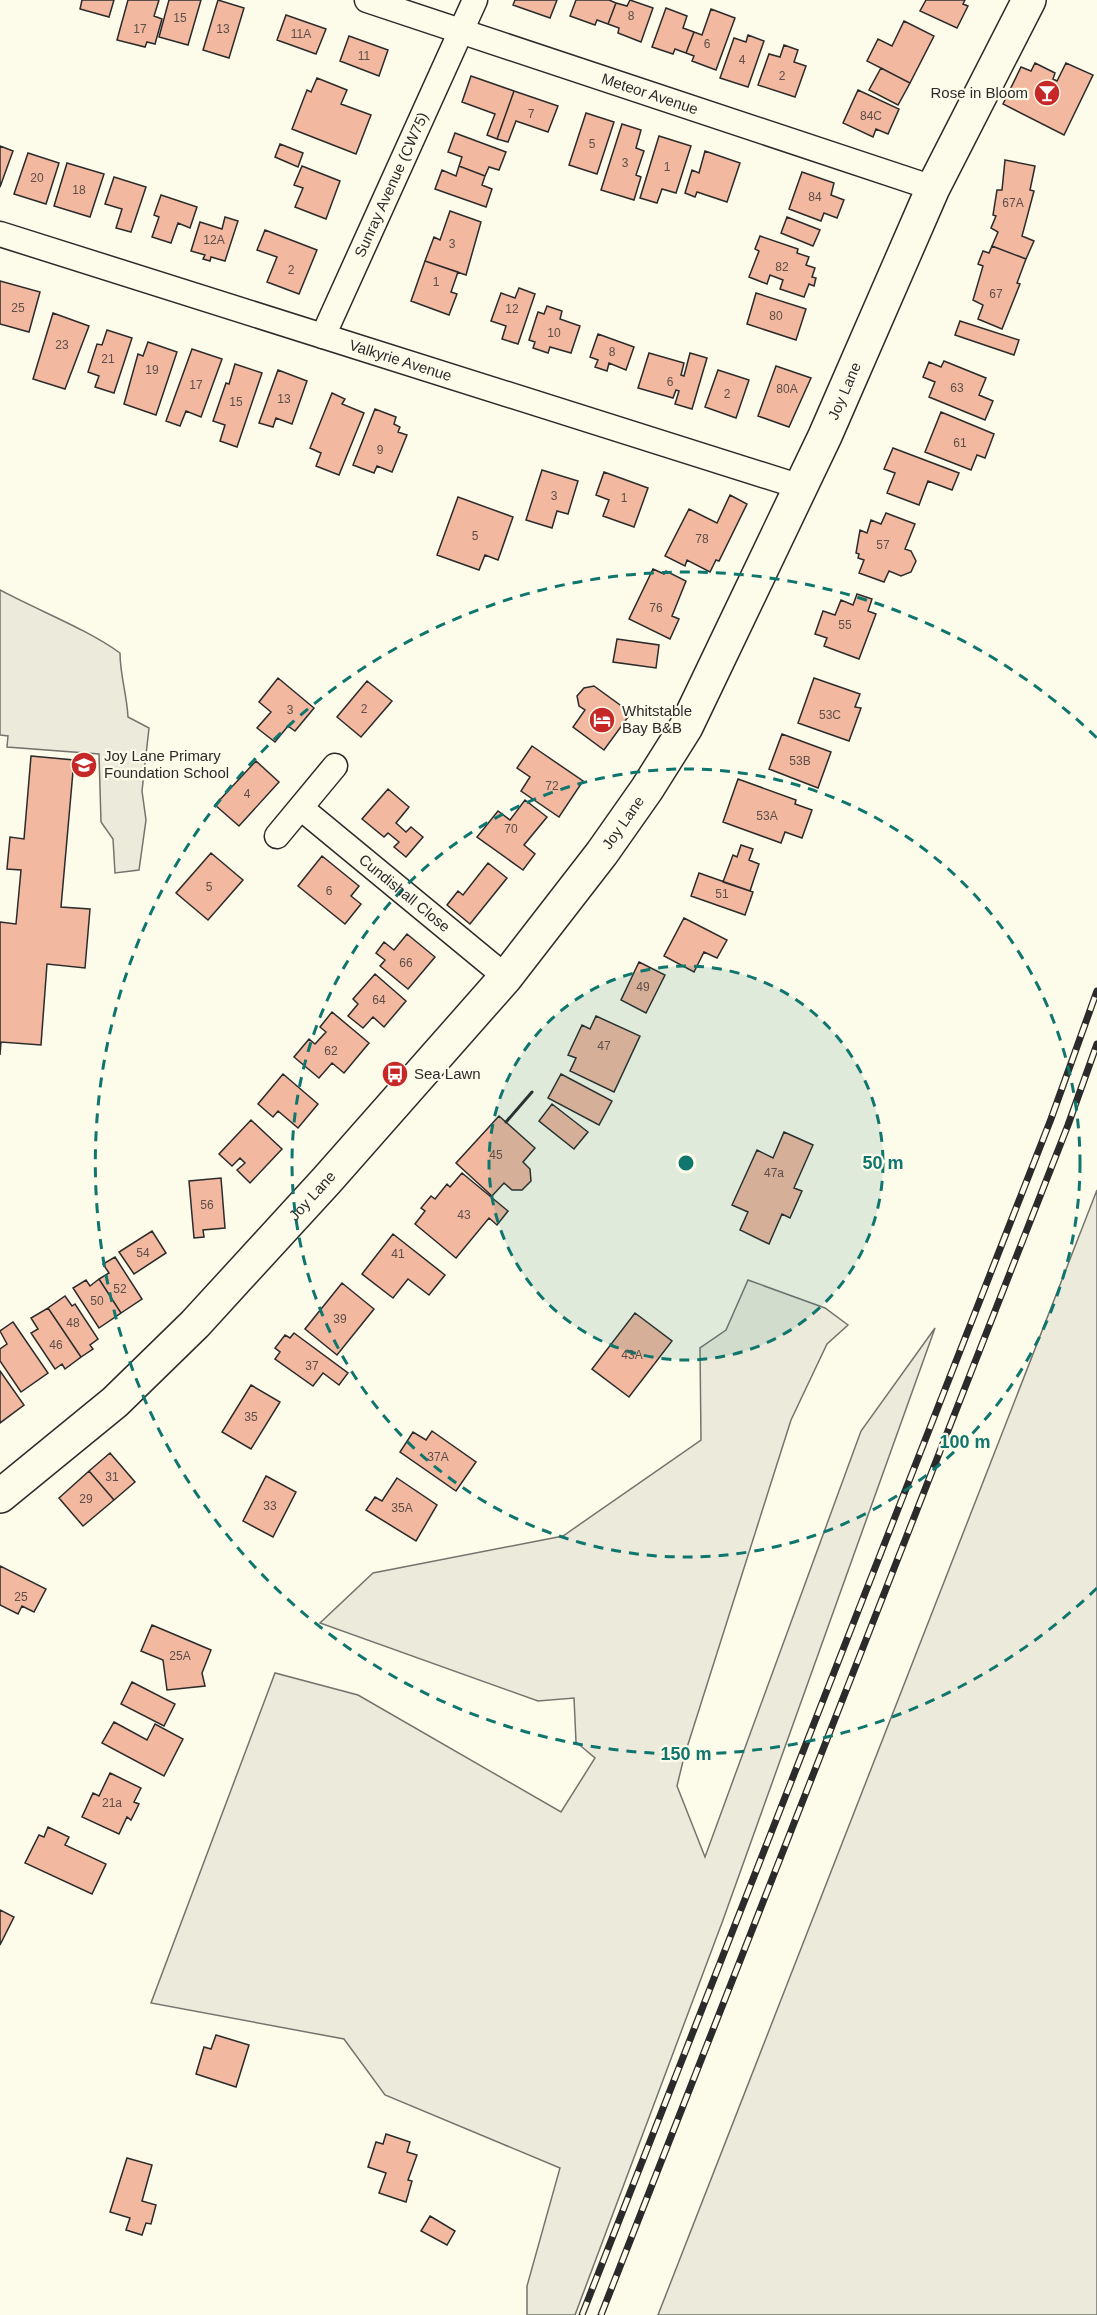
<svg xmlns="http://www.w3.org/2000/svg" width="1097" height="2315" font-family="Arial,sans-serif">
<style>
.green{fill:#ecebdb;stroke:#74746e;stroke-width:1.5}
.building{fill:#f2b8a0;stroke:#2b2b2b;stroke-width:1.5}
.lines{fill:none;stroke-linecap:round;stroke-linejoin:round}
.street-casing{stroke:#2b2b2b;stroke-width:27}
.secondary-casing{stroke:#2b2b2b;stroke-width:36}
.street{stroke:#fdfbea;stroke-width:24}
.secondary{stroke:#fdfbea;stroke-width:33}
.rail-casing{stroke:#2b2b2b;stroke-width:7}
.rail{stroke:#fdfbea;stroke-width:4.5;stroke-dasharray:14;stroke-linecap:butt}
.wall{stroke:#2b2b2b;stroke-width:3}
.ring{fill:none;stroke:#0f766e;stroke-width:3;stroke-dasharray:10 8}
.labels{text-anchor:middle;stroke-width:4.5;stroke-linejoin:round;paint-order:stroke}
.number-label{font-size:12px;fill:#5d4e48}
.poi-label{font-size:15px;fill:#2b2b2b;stroke:#fdfbea;text-anchor:start}
.street-label{font-size:15px;fill:#2b2b2b;stroke:#fdfbea}
.centre{fill:#0f766e;stroke:#fdfbea;stroke-width:3}
.ring-label{font-size:18px;text-anchor:middle;font-weight:bold;fill:#0f766e;stroke:#fdfbea;stroke-width:4.5;stroke-linejoin:round;paint-order:stroke}
</style>
<rect width="100%" height="100%" fill="#fdfbea"/>
<!-- green -->
<path class="green" d="M0,590C39,611 85,628 120,653C120,675 127,695 128,717L149,728L142,791L146,820L139,870L115,873L113,839L101,822L99,754L7,747L8,736L0,735Z
M1097,1190V2315H658Z
M748,1280L825,1308L848,1325L827,1344L791,1420L684,1757L677,1786L705,1857L861,1431L935,1328L723,1920L575,2315H527V2286L560,2168L385,2095L344,2039L151,2003L275,1673L358,1695L561,1812L595,1758L576,1742L574,1698L538,1701L320,1623L373,1573L563,1536L701,1440L700,1348L726,1330Z"/>
<!-- building -->
<path class="building" d="M82,0H114L109,17L80,9Z
M128,0H159L154,16L162,19L155,44L147,42L145,47L117,40Z
M169,0H201L188,45L159,37Z
M218,0L244,8L229,58L203,50Z
M515,0H557L550,18L513,5Z
M576,0H609L616,3L608,24L597,20L595,25L570,16Z
M630,0L653,8L641,42L618,33L619,28L608,24L616,3L627,6Z
M926,0H965L963,4L968,6L957,28L920,11Z
M666,8L687,16L683,28L694,32L686,53L675,49L673,54L652,47Z
M711,9L735,18L716,70L692,61L694,56L686,53L694,32L702,35Z
M286,15L326,29L316,54L277,40Z
M904,21L934,36L910,83L867,61L878,39L892,46Z
M748,35L764,41L748,87L720,78L734,38L746,42Z
M349,36L388,50L379,76L340,61Z
M784,45L798,50L794,62L806,66L795,97L758,85L769,54L780,57Z
M1035,63L1055,73L1053,79L1057,81L1066,63L1093,75L1064,135L1003,104L1021,67L1031,71Z
M881,68L910,83L898,105L869,90Z
M471,76L514,91L497,139L487,135L495,114L462,102Z
M317,78L347,90L341,104L371,115L356,154L292,129L307,90L311,92Z
M858,90L899,109L888,134L876,129L873,137L843,123Z
M514,91L558,106L548,132L516,121L508,142L497,139Z
M586,113L614,122L597,174L569,165Z
M622,124L641,130L636,148L644,151L636,175L641,177L634,200L601,190Z
M455,133L506,152L499,170L489,167L485,176L459,166L462,157L448,152Z
M659,136L691,146L676,193L662,189L657,203L640,198Z
M280,144L303,153L298,167L275,157Z
M0,146L13,151L0,187Z
M705,151L740,163L727,202L697,192L695,197L685,193L692,170L699,173Z
M28,153L59,163L46,204L14,194Z
M1005,160L1035,166L1030,190L1034,191L1022,236L1034,241L1026,259L992,246L998,232L991,228L996,216L993,215L997,190H1002Z
M67,163L104,174L90,217L54,206Z
M302,166L340,181L326,219L295,207L303,188L294,185Z
M459,166L485,176L482,185L492,189L486,207L435,189L442,170L456,176Z
M802,172L834,183L831,195L844,200L837,218L824,213L821,221L789,209Z
M114,177L146,187L131,232L116,228L122,209L105,204Z
M161,195L197,207L190,228L178,223L171,243L152,237L159,217L154,215Z
M450,211L481,222L466,275L425,261L434,237L440,240Z
M225,217L238,221L225,261L211,257L210,261L203,259L205,255L191,251L200,222L222,229Z
M787,217L820,230L813,246L781,233Z
M265,230L317,250L299,294L267,282L277,257L257,250Z
M760,236L798,249L797,253L809,257L806,265L815,268L812,277L816,278L814,286L809,284L804,297L780,289L783,280L770,275L767,284L749,277L759,251L755,249Z
M992,246L1026,259L1017,283L1020,284L1002,329L978,319L983,305L973,300L983,266L978,264L983,251L989,253Z
M425,261L458,272L451,292L457,294L449,315L411,301Z
M0,281L40,292L29,332L0,324Z
M519,288L535,294L518,344L502,339L506,326L491,321L501,293L515,298Z
M756,293L806,309L796,340L747,324Z
M547,306L562,311L560,319L580,326L571,353L550,347L548,353L533,348L535,342L529,340L538,312L544,314Z
M53,313L89,326L65,389L33,379Z
M960,321L1019,340L1014,355L955,335Z
M107,330L132,338L114,393L95,387L99,376L88,372L97,344L102,345Z
M598,334L634,347L626,370L609,363L607,371L595,367L598,360L590,357Z
M148,342L177,352L156,415L124,404L138,354L143,356Z
M192,349L222,359L201,417L186,411L180,426L166,421Z
M649,353L684,363L681,375L684,376L690,353L707,358L692,409L675,404L679,391L676,390L673,398L638,388Z
M944,361L986,378L979,395L993,401L985,420L929,397L935,382L923,377L929,362L941,367Z
M235,364L262,373L237,447L220,441L225,425L213,421L226,383L229,384Z
M776,366L811,378L789,427L758,416Z
M278,370L307,381L292,424L276,418L273,427L259,423Z
M718,370L749,380L736,418L705,407Z
M332,393L345,399L342,404L364,413L339,475L316,466L321,453L310,448Z
M375,409L396,417L394,424L400,427L398,432L407,435L392,472L377,466L374,473L353,465Z
M941,412L994,434L985,458L977,455L971,470L925,452Z
M893,448L959,473L952,490L928,481L919,505L887,493L895,473L884,469Z
M542,470L578,481L568,514L557,511L552,528L526,520Z
M604,472L648,488L634,527L603,516L609,500L596,495Z
M730,495L747,504L719,561L716,560L710,572L687,560L685,566L665,556L689,509L717,523Z
M458,497L513,517L498,560L485,555L479,570L437,555Z
M886,513L915,524L905,549L911,551L916,561L911,572L901,576L889,571L884,582L859,573L864,560L858,558L859,554L856,553L860,530L867,533L871,520L881,524Z
M653,569L664,574L666,571L686,581L672,616L679,619L670,639L629,619Z
M857,594L872,599L868,611L876,614L859,659L824,646L827,638L815,634L823,611L835,615L841,600L853,605Z
M617,639L659,645L656,668L613,662Z
M278,678L314,708L295,731L288,726L275,742L257,728L271,712L259,702Z
M814,678L860,694L855,707L861,708L849,741L798,723Z
M367,681L392,701L361,737L337,717Z
M594,686L631,713L604,750L573,727L585,710L579,706L577,696L584,688Z
M782,734L831,752L818,788L769,769Z
M532,746L583,781L559,817L521,791L530,777L517,768Z
M31,756L74,760L61,907L90,909L85,968L47,964L41,1045L1,1042L0,1055V922L16,924L21,870L7,869L10,837L24,839Z
M256,761L279,782L239,826L215,805Z
M738,779L796,800L795,804L812,810L802,838L785,832L781,843L723,822Z
M388,789L409,807L396,823L406,832L411,827L423,837L406,857L394,847L399,842L388,833L384,837L362,819Z
M525,800L547,817L524,845L535,854L523,870L477,837L498,811L510,820Z
M741,845L753,849L749,860L759,864L750,891L723,882L733,855L737,857Z
M211,853L243,880L208,920L176,893Z
M322,856L359,886L351,896L361,904L345,924L298,886Z
M488,863L507,878L470,924L447,905L458,891L463,895Z
M699,873L753,892L745,915L691,896Z
M684,918L727,940L717,958L704,952L694,972L664,956Z
M407,934L435,957L408,989L380,966L385,960L376,953L384,942L394,950Z
M639,962L665,975L646,1013L621,1000Z
M375,974L406,1001L384,1027L373,1017L363,1028L348,1016L358,1004L353,999Z
M332,1012L369,1043L344,1073L332,1063L319,1078L294,1057L309,1039L315,1044L326,1032L320,1027Z
M596,1016L640,1036L614,1092L570,1071L576,1058L568,1055L582,1025L590,1029Z
M283,1074L318,1104L298,1128L278,1111L273,1117L258,1104Z
M561,1074L612,1101L599,1125L548,1098Z
M552,1104L588,1132L574,1149L539,1121Z
M499,1116L535,1148L523,1162L530,1169L531,1181L522,1190H512L504,1183L492,1196L456,1163Z
M251,1120L282,1149L250,1183L237,1170L245,1163L240,1158L232,1166L219,1154Z
M784,1132L813,1145L794,1188L802,1191L790,1218L782,1214L769,1244L740,1230L748,1212L732,1205L757,1150L773,1158Z
M462,1173L508,1211L497,1225L489,1218L456,1258L415,1224L425,1211L421,1208L431,1196L435,1199L447,1184L450,1187Z
M221,1178L225,1228L203,1230L204,1237L194,1238L189,1181Z
M152,1231L166,1253L134,1274L119,1252Z
M393,1234L445,1275L429,1295L408,1279L393,1298L362,1274Z
M115,1257L142,1299L121,1313L99,1279L109,1273L103,1264Z
M99,1279L121,1313L99,1328L73,1288L86,1280L90,1286Z
M342,1283L374,1309L337,1355L305,1329Z
M65,1296L72,1306L75,1304L98,1339L90,1345L93,1349L81,1357L48,1308Z
M48,1308L81,1357L65,1369L62,1364L55,1369L31,1333L38,1329L31,1318Z
M635,1313L672,1341L629,1397L592,1369Z
M13,1322L48,1373L21,1392L0,1361V1349L7,1344L0,1331Z
M294,1333L348,1373L339,1385L323,1373L313,1386L275,1359L280,1352L275,1348L285,1335L290,1338Z
M0,1371L24,1405L0,1423Z
M251,1385L280,1402L251,1449L222,1432Z
M432,1431L476,1462L456,1491L400,1452L413,1432L426,1440Z
M110,1453L135,1482L114,1500L89,1471Z
M89,1471L114,1500L83,1526L59,1498Z
M266,1476L296,1492L273,1537L243,1521Z
M397,1478L437,1505L416,1541L366,1510L375,1497L382,1501Z
M0,1566L46,1589L34,1612L22,1606L18,1614L0,1605Z
M152,1625L211,1650L202,1673L205,1686L167,1690L163,1660L141,1651Z
M132,1682L175,1704L164,1726L121,1704Z
M114,1722L147,1740L155,1724L183,1739L164,1776L102,1743Z
M110,1773L141,1788L134,1802L139,1804L131,1820L127,1817L119,1834L82,1817L93,1793L99,1796Z
M48,1827L69,1837L65,1845L106,1864L92,1894L25,1863L39,1835L44,1837Z
M0,1910L14,1917L0,1945Z
M216,2035L249,2045L236,2087L196,2074L204,2047L211,2049Z
M386,2134L410,2142L407,2152L417,2155L408,2180L412,2181L406,2202L379,2193L386,2173L368,2167L376,2142L383,2144Z
M127,2158L152,2165L142,2201L156,2205L151,2224L146,2223L142,2235L126,2230L130,2218L110,2212Z
M430,2216L455,2231L447,2245L421,2231Z"/>
<g class="lines">
<defs>
<g id="street">
<path id="s1" d="M367,0L933,188"/>
<path id="s2" d="M0,234L801,487"/>
<path id="s3" d="M323,336L475,0"/>
<path id="s4" d="M301,808L506,977"/>
<path d="M277,836L335,766"/>
</g>
<g id="secondary">
<path id="s5" d="M0,1496L115,1402L195,1324L327,1180L506,977L602,853L647,789L686,727L825,436L933,188L1029,0"/>
</g>
</defs>
<!-- street casing -->
<use href="#street" class="street-casing"/>
<!-- secondary casing -->
<use href="#secondary" class="secondary-casing"/>
<!-- street -->
<use href="#street" class="street"/>
<!-- secondary -->
<use href="#secondary" class="secondary"/>
<defs>
<path id="rail" d="M582,2315L1051,1119L1097,991
M601,2315L1068,1125L1097,1044"/>
</defs>
<!-- rail casing -->
<use href="#rail" class="rail-casing"/>
<!-- rail -->
<use href="#rail" class="rail"/>
<!-- wall -->
<path class="wall" d="M506,1122L532,1092"/>
</g>
<!-- distance rings -->
<circle cx="686" cy="1163" r="197" fill="#0f766e" fill-opacity=".12"/>
<g class="ring">
<circle cx="686" cy="1163" r="197"/>
<circle cx="686" cy="1163" r="394"/>
<path d="M1097 1588A591 591 0 1 1 1097 738"/>
</g>
<!-- icons -->
<defs>
<symbol id="bar-disc" viewBox="-11 -11 22 22"><circle r="9.5" fill="#c62828" stroke="#fdfbea"/><path d="M-6-5H6L.8 .8V4.5H3.5V6h-7V4.5H-.8V.8Z" fill="#fff"/></symbol>
<symbol id="hotel-disc" viewBox="-11 -11 22 22"><circle r="9.5" fill="#c62828" stroke="#fdfbea"/><path d="M-6-4.5h1.5V1H6V5H4.5V3h-9V5H-6ZM-4 0a1.8 1.8 0 1 1 3.6 0ZM.5 0V-2.5h3Q6-2.5 6 0Z" fill="#fff"/></symbol>
<symbol id="school-disc" viewBox="-11 -11 22 22"><circle r="9.5" fill="#c62828" stroke="#fdfbea"/><path d="M0-5L7-2L0 1L-7-2ZM-4 1L0 2.5L4 1V4Q0 6-4 4Z" fill="#fff"/></symbol>
<symbol id="bus-disc" viewBox="-11 -11 22 22"><circle r="9.5" fill="#c62828" stroke="#fdfbea"/><path d="M-5-6H5V4H4V6H2V4H-2V6H-4V4H-5ZM-3.5-4V0h7V-4ZM-3.5 1.2v1.5H-2V1.2ZM2 1.2v1.5H3.5V1.2Z" fill="#fff"/></symbol>
</defs>
<g fill-rule="evenodd">
<use href="#bar-disc" x="1032" y="78" width="30" height="30"/>
<use href="#hotel-disc" x="587" y="705" width="30" height="30"/>
<use href="#school-disc" x="69" y="750" width="30" height="30"/>
<use href="#bus-disc" x="380" y="1059" width="30" height="30"/>
</g>
<g class="labels">
<!-- number labels -->
<g class="number-label">
<text x="631" y="20">8</text>
<text x="180" y="22">15</text>
<text x="140" y="33">17</text>
<text x="223" y="33">13</text>
<text x="301" y="38">11A</text>
<text x="707" y="48">6</text>
<text x="364" y="60">11</text>
<text x="742" y="64">4</text>
<text x="782" y="80">2</text>
<text x="531" y="118">7</text>
<text x="871" y="120">84C</text>
<text x="592" y="148">5</text>
<text x="625" y="167">3</text>
<text x="667" y="171">1</text>
<text x="37" y="182">20</text>
<text x="79" y="194">18</text>
<text x="815" y="201">84</text>
<text x="1013" y="207">67A</text>
<text x="214" y="244">12A</text>
<text x="452" y="248">3</text>
<text x="782" y="271">82</text>
<text x="291" y="274">2</text>
<text x="436" y="286">1</text>
<text x="996" y="298">67</text>
<text x="18" y="312">25</text>
<text x="512" y="313">12</text>
<text x="776" y="320">80</text>
<text x="554" y="337">10</text>
<text x="62" y="349">23</text>
<text x="612" y="356">8</text>
<text x="108" y="363">21</text>
<text x="152" y="374">19</text>
<text x="670" y="386">6</text>
<text x="196" y="389">17</text>
<text x="957" y="392">63</text>
<text x="787" y="393">80A</text>
<text x="727" y="398">2</text>
<text x="284" y="403">13</text>
<text x="236" y="406">15</text>
<text x="960" y="447">61</text>
<text x="380" y="454">9</text>
<text x="554" y="500">3</text>
<text x="624" y="502">1</text>
<text x="475" y="540">5</text>
<text x="702" y="543">78</text>
<text x="883" y="549">57</text>
<text x="656" y="612">76</text>
<text x="845" y="629">55</text>
<text x="364" y="713">2</text>
<text x="290" y="714">3</text>
<text x="830" y="719">53C</text>
<text x="800" y="765">53B</text>
<text x="552" y="790">72</text>
<text x="247" y="798">4</text>
<text x="767" y="820">53A</text>
<text x="511" y="833">70</text>
<text x="209" y="891">5</text>
<text x="329" y="895">6</text>
<text x="722" y="898">51</text>
<text x="406" y="967">66</text>
<text x="643" y="991">49</text>
<text x="379" y="1004">64</text>
<text x="604" y="1050">47</text>
<text x="331" y="1055">62</text>
<text x="496" y="1159">45</text>
<text x="774" y="1177">47a</text>
<text x="207" y="1209">56</text>
<text x="464" y="1219">43</text>
<text x="143" y="1257">54</text>
<text x="398" y="1258">41</text>
<text x="120" y="1293">52</text>
<text x="97" y="1305">50</text>
<text x="340" y="1323">39</text>
<text x="73" y="1327">48</text>
<text x="56" y="1349">46</text>
<text x="632" y="1359">43A</text>
<text x="312" y="1370">37</text>
<text x="251" y="1421">35</text>
<text x="438" y="1461">37A</text>
<text x="112" y="1481">31</text>
<text x="86" y="1503">29</text>
<text x="270" y="1510">33</text>
<text x="402" y="1512">35A</text>
<text x="21" y="1601">25</text>
<text x="180" y="1660">25A</text>
<text x="112" y="1807">21a</text>
</g>
<!-- poi labels -->
<g class="poi-label">
<text x="1028" y="98" text-anchor="end">Rose in Bloom</text>
<text x="622" y="716">Whitstable<tspan x="622" dy="17">Bay B&amp;B</tspan></text>
<text x="104" y="761">Joy Lane Primary<tspan x="104" dy="17">Foundation School</tspan></text>
<text x="414" y="1079">Sea Lawn</text>
</g>
<!-- street labels -->
<g class="street-label">
<text dy="5" stroke="none"><textPath href="#s1" startOffset="298">Meteor Avenue</textPath></text>
<text dy="5" stroke="none"><textPath href="#s3" startOffset="166">Sunray Avenue (CW75)</textPath></text>
<text dy="5" stroke="none"><textPath href="#s2" startOffset="420">Valkyrie Avenue</textPath></text>
<text dy="5" stroke="none"><textPath href="#s5" startOffset="1406">Joy Lane</textPath></text>
<text dy="5" stroke="none"><textPath href="#s5" startOffset="920">Joy Lane</textPath></text>
<text dy="5" stroke="none"><textPath href="#s4" startOffset="134">Cundishall Close</textPath></text>
<text dy="5" stroke="none"><textPath href="#s5" startOffset="434">Joy Lane</textPath></text>
</g>
</g>
<circle cx="686" cy="1163" r="9" class="centre"/>
<g class="ring-label">
<text x="883" y="1169">50 m</text>
<text x="965" y="1448">100 m</text>
<text x="686" y="1760">150 m</text>
</g>
</svg>
